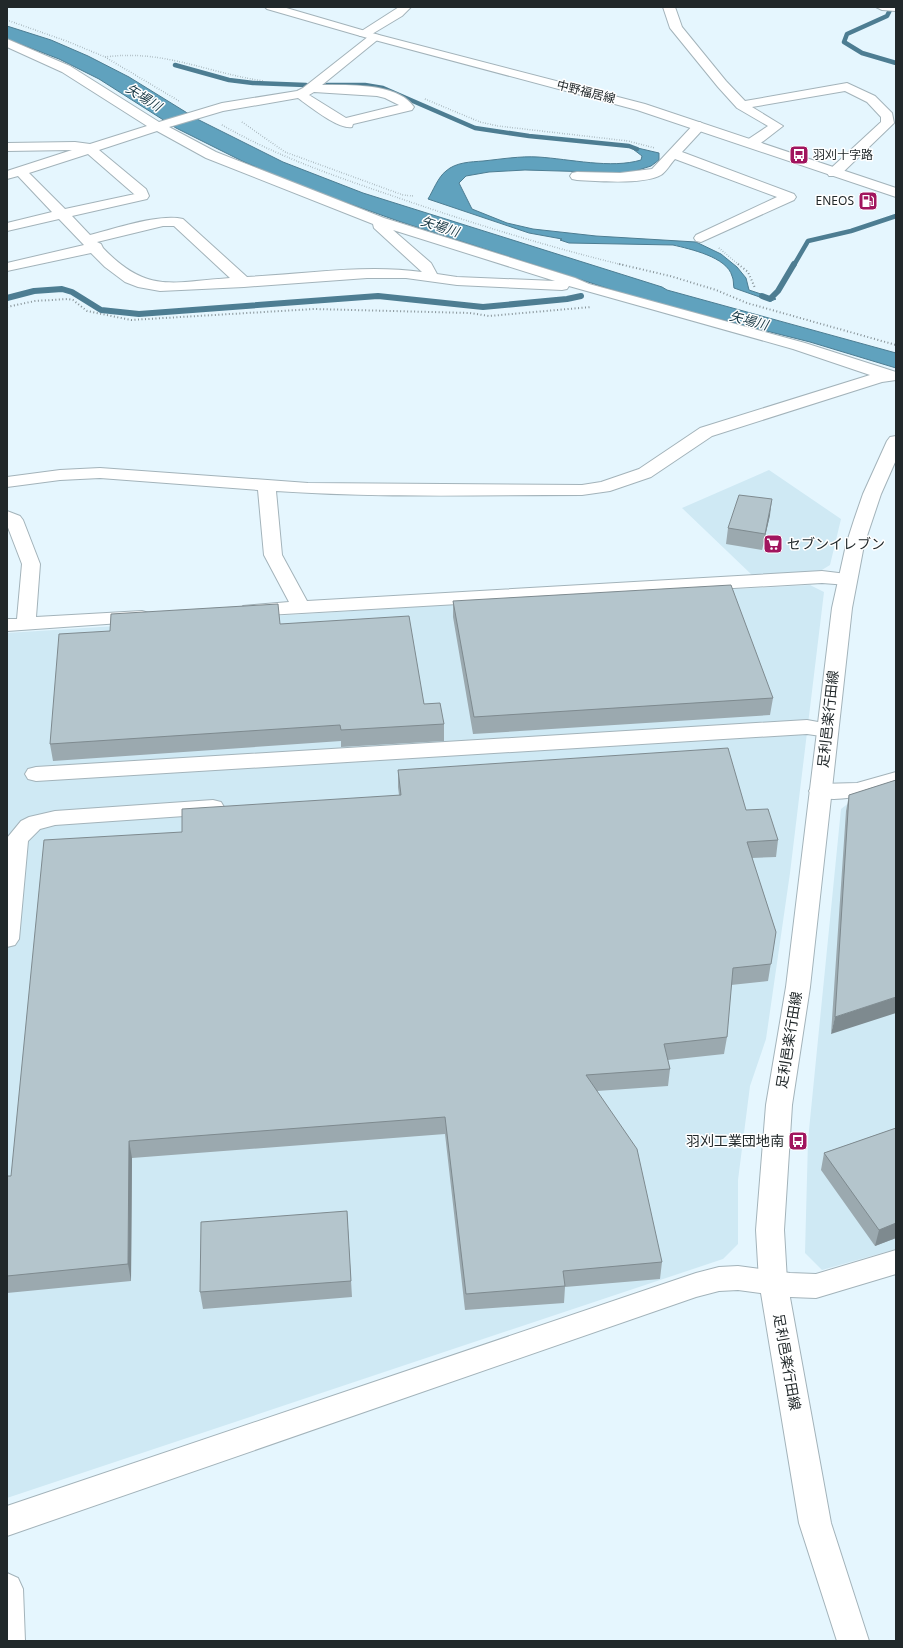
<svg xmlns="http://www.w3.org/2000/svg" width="903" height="1648" font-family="'Noto Sans','Noto Sans JP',sans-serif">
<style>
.built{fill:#cfe9f4}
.water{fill:#60a2be;stroke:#4d7d92}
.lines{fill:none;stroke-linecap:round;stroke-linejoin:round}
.stream-far1{stroke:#4d7d92;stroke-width:4.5}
.stream{stroke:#4d7d92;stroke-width:6}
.minor-casing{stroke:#a3b3ba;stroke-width:2}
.major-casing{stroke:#a3b3ba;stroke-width:2}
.path-far1{stroke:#869297;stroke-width:1.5;stroke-dasharray:0.5 2;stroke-linecap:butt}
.path{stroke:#869297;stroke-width:2;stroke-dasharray:1 2.5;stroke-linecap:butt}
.minor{fill:#fff;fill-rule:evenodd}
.major{fill:#fff;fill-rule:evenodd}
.wall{fill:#9ba9af}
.shaded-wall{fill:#7e8a8f}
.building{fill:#b4c5cc;stroke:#7e8a8f}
.labels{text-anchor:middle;stroke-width:3;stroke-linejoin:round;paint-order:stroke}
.far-street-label{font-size:12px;fill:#21282a;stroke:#fff}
.far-poi-label{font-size:12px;fill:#21282a;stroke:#fff;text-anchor:start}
.far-water-label{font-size:13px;font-style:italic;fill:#193945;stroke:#fff}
.poi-label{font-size:14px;fill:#21282a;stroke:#fff;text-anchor:start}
.street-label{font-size:14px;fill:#21282a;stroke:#fff}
</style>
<rect width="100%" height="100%" fill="#e5f6fe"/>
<!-- built -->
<path class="built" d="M769,470L841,519L830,565L817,573L752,575L682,508Z
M810,585L824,592L790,873L766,1039L750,1086L738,1180V1244L723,1259L7,1498V633L445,605Z
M896,789V1249L822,1270L805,1253L808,1140L841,809L850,802Z"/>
<!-- water -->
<path class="water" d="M7,26L51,40L88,56L129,77L197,119L283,162L363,193L662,287L667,290L896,353V368L810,342L647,301L398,221L305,188L242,161L176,128L99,79L59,59L7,39Z
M629,146L659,153V160L651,166L629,173L525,170L489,172L466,176L459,183L472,209L507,223L533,229L596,236L696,242L721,254L737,267L746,278L749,290L776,299L771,301L734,288C733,284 734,280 732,276C727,257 690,249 673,245L569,243L560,240L562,239L529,233L428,199C433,191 438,177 446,171C456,162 471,162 483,161C502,159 520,156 538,157C570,159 611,169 641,160L642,156Z"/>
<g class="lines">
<!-- stream-far1 -->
<path class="stream-far1" d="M884,7L890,10L887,16L847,34L844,42L862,53L896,63
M175,65L229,80L253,83L306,85
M327,85H365L383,88L475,128L529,136L629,146L637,149
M794,265L808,241L851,231L896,216"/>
<!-- stream -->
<path class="stream" d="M762,296L770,299L778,291L794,264
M7,298L34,291L62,289L72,292L101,310L139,314L378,296L483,307L567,299L581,296"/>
<defs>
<path id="minor" d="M399,7H411L402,16L372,34L379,35L381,37L322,85C349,85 398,83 414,107L412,110L353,124L352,127C339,130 309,106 298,98L223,111L169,127L216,152L384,218L575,278L589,284L805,343L896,372V380L882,382L712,436L651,477L610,491L582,495C480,495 377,498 276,491L282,555L307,601L822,571L855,575L857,579L855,583L848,585L822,583L250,616L243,614L240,610L243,606L289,602L264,555L258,490L100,478L60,480L7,487V477L60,470L100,468L308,483L582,485L601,482L639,469L700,428L870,375L793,349L569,286L567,289L562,290L457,285L406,278H367L244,287L160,291L138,287L125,282L105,267L91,253L7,271V263L84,245L59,219L7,231V223L52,212L18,176L7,179V171L72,150L7,151V143L75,142L90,144L147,126L62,72L7,47V39L70,66L159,122L222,103L297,91L303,88L369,36H360L358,34L360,32ZM314,92L377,96L385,98L399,105L346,118L309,95ZM157,131L206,158L373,224L374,228L422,272C366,264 304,274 247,277L183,219C160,213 114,229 90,235L72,216L147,199L149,196L146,189L99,150ZM88,154L134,194H135L65,209L29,173ZM163,226H174L230,278C172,282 147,294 103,248L101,244L97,242ZM393,230L555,281L457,277L437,274L431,263Z
M663,7H675L682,27L726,81L745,101L847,83L875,96L892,113L894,123L839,176H829L827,173L829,170L881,122V117L867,102L845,91L752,107L783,126L757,146H747L745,143L747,140L768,126L737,108L718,87L670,28Z
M876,7H896V11L882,10Z
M700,122L706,126L682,152L794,194L796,197L794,200L701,242L696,241L694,238L696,235L777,197L675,159C671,163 666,172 661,175C643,185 598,181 577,180L572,179L570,176L572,173L577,172L620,173L652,169L695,123Z
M7,511L20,516L23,520L40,564L36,617L142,611L149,613L152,617L149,621L7,631V619H17L22,564L7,525Z
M807,720L835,725L838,730L835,735L828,737L807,734L36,781L28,779L25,774L28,769L36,767Z
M896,772V786C869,794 840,804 812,796L809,791L812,786L820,784L857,783Z
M213,800L221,802L224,807L221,812L213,814L55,825L40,829L28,841L19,939L15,945L7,947V838L21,821L29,817L55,811Z
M896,1250V1274L816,1298L790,1297L738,1290L719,1291L696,1297L7,1536V1506L696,1273L719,1267L738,1266L790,1273L816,1274Z
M7,1573L18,1578L23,1589L25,1641H7Z"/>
<path id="major" d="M265,7H283L379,35L645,104L896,188V197L637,110L371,39L267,9Z
M896,436V460L881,494L864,545L852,608L810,987L792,1105L784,1230L787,1281L831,1523L869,1641H837L799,1523L759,1281L756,1230L766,1105L786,987L832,608L846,545L854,520L863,494L887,441L890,437Z"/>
</defs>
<!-- minor casing -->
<use href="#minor" class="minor-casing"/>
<!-- major casing -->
<use href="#major" class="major-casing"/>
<!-- path-far1 -->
<path class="path-far1" d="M7,20L69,42L105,57L179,101
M105,57C164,49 207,73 264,81
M425,99L480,122L498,126L628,141L655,148
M242,122L285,152L403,195L414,196
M222,125C276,156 334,176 393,196C468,222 545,246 623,265
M719,248L739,265"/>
<!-- path -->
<path class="path" d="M619,264L670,276L716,290L747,303L896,345
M738,264L748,272L755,288
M7,307L35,301L68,299L73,300L87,311L131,320L314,309L470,313L489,316L591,307"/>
<!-- minor -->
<use href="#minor" class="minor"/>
<!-- major -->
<use href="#major" class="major"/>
</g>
<!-- wall -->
<path class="wall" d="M770,515L762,550L726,544L728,528Z
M453,601L773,698L770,715L473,734L453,617Z
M280,624L424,704L444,724V741L341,747V741L53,761L50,744Z
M398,770L746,810L778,840L776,857L752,858L776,932L768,981L731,985L727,1037L724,1054L668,1060L670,1069L668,1086L597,1091L662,1262L660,1279L565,1287L564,1303L465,1310L445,1134L132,1158L131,1281L7,1293V1176H11L182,832L399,795L398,787Z
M896,780L831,1034L846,811L849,795Z
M896,1128V1238L875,1246L821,1170L824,1153Z
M347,1211L352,1297L203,1309L200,1292Z"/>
<!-- shaded-wall -->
<path class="shaded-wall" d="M772,499L770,515L762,550L765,534Z
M896,997V1013L831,1034L835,1017Z
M129,1141L132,1158L131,1281L128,1264Z
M896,1223V1238L875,1246L879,1230Z"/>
<!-- building -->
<path class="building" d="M739,495L772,499L765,534L728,528Z
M731,585L773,698L474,717L453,601Z
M278,604L280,624L409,616L424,704L440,703L444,724L341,730L340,725L50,744L59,634L110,631L111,614Z
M728,748L746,810L768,809L778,840L747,842L776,932L771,964L733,968L727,1037L664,1044L670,1069L586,1075L637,1149L662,1262L563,1271L565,1286L466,1294L445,1117L129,1141L128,1264L7,1276V1176H11L44,840L182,832V809L401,795L398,770Z
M896,780V997L835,1017L849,795Z
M896,1128V1223L879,1230L824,1153Z
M347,1211L351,1281L200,1292L201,1222Z"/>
<!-- icons -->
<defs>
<symbol id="bus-square" viewBox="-11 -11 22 22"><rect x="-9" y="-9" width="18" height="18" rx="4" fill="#a1155e" stroke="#fff"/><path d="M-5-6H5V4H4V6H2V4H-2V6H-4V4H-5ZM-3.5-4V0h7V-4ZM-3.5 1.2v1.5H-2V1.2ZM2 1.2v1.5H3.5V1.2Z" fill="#fff"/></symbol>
<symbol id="fuel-square" viewBox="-11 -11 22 22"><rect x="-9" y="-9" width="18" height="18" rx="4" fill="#a1155e" stroke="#fff"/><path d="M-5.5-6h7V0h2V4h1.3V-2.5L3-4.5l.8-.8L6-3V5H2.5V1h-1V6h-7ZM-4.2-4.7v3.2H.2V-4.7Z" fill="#fff"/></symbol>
<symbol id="supermarket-square" viewBox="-11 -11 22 22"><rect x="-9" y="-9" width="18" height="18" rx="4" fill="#a1155e" stroke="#fff"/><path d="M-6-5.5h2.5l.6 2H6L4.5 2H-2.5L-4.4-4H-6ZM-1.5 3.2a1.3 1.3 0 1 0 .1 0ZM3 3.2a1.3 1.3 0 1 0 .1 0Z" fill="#fff"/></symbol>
</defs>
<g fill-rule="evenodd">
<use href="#bus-square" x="788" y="144" width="22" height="22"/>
<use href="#fuel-square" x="857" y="190" width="22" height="22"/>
<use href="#supermarket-square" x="762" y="533" width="22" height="22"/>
<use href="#bus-square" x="787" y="1130" width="22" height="22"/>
</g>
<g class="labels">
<!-- far-street labels -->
<g class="far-street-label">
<text transform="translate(586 92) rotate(14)" y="4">中野福居線</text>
</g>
<!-- far-poi labels -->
<g class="far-poi-label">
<text x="813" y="159">羽刈十字路</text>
<text x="854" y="205" text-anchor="end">ENEOS</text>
</g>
<!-- far-water labels -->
<g class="far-water-label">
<text transform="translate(144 97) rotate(32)" y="5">矢場川</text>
<text transform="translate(440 226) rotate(18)" y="5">矢場川</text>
<text transform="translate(749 320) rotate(15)" y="5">矢場川</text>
</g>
<!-- poi labels -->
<g class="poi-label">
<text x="787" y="549">セブンイレブン</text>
<text x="784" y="1146" text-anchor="end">羽刈工業団地南</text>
</g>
<!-- street labels -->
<g class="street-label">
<text transform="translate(828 719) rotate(-84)" y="5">足利邑楽行田線</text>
<text transform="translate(789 1040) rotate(-81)" y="5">足利邑楽行田線</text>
<text transform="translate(787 1362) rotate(80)" y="5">足利邑楽行田線</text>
</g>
</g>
<!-- border -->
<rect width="903" height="1648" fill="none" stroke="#21282a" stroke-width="16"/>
</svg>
